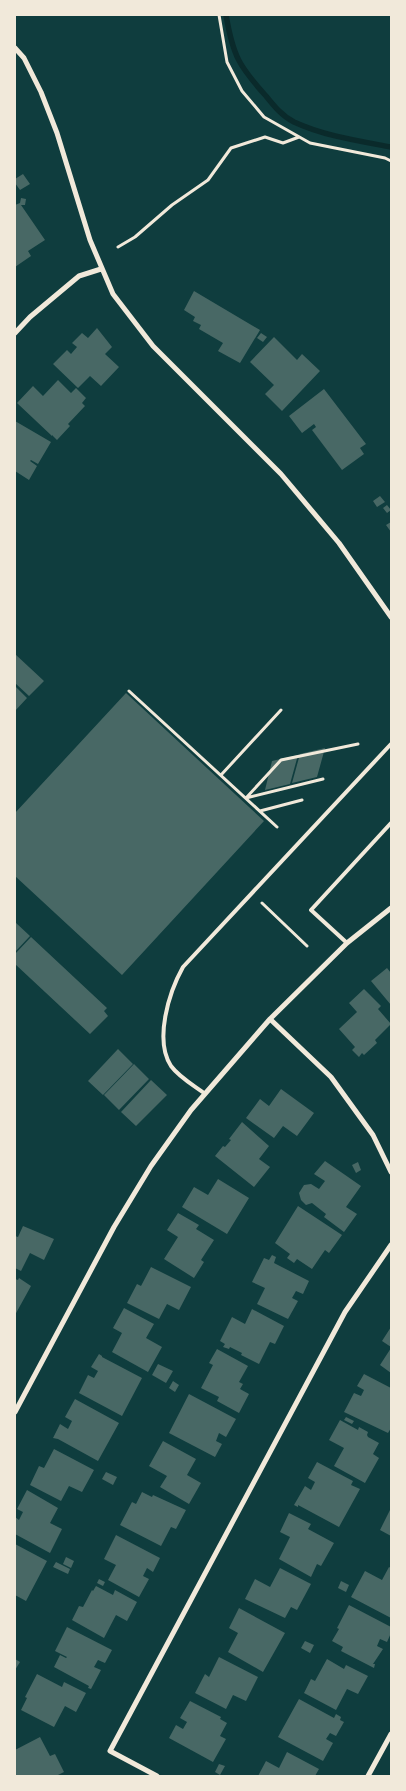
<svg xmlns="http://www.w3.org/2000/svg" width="406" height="1791" font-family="Helvetica,sans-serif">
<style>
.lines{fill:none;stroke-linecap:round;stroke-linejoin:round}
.stream{stroke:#0a2a2b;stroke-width:5.5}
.building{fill:#486865}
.path{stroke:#f1e9da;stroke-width:3}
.service{stroke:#f1e9da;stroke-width:4}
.minor{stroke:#f1e9da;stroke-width:5}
</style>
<rect width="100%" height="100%" fill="#0f3d3e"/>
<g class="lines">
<!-- stream -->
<path class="stream" d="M226,15C233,56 239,66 266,96C274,106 282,116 294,122C324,136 359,141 391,147"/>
</g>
<!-- building -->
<path class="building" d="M23,174L30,184L20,190L15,183V179Z
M21,198L26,199L25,205H21L45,240L28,251L31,256L15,267V205L20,203Z
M194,291L260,330L240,363L218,351L223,343L199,329L201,325L193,321L195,317L184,310Z
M97,328L112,347L105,354L119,367L101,386L90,376L78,388L53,364L67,350L71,354L77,347L72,343L82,333L88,338Z
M261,333L267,337L263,342L257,338Z
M274,337L297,360L302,354L320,371L282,411L265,394L274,385L250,362Z
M58,380L71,393L76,388L86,398L82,403L85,406L68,424L70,426L57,440L52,435V436L17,403L33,386L43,396Z
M324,389L366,444L360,448L364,454L342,470L312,430L316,427L314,424L302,433L289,416Z
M15,421L51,442L38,464L31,460L30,461L37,466L29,480L15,471Z
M380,496L385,502L377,507L373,501Z
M387,505L391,510L387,513L383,508Z
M391,522V532L386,525Z
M15,654L44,681L29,696L15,683Z
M15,686L27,698L15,711Z
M126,693L264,821L122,975L15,876V813Z
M325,748L317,777L292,783L300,754Z
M298,755L290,784L265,790L272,761Z
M15,922L30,936L15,952Z
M31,937L107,1008L104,1011L108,1016L90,1034L15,964V954Z
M387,968L391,973V1005L371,981Z
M364,989L381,1006L378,1009L391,1024L375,1040L377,1043L364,1055L362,1053L359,1057L352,1050L355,1047L339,1029L357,1012L349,1003Z
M118,1049L133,1064L103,1095L88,1081Z
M134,1064L149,1079L119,1110L104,1095Z
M151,1080L167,1095L136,1126L121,1112Z
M281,1089L314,1113L297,1136L283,1126L274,1138L246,1118L260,1099L269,1106Z
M242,1122L269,1146L259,1159L270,1167L254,1187L215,1156L223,1146L225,1147L231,1140L229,1139Z
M325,1161L361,1186L346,1207L357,1214L344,1232L324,1217L326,1214L312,1203L306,1205L301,1200L299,1193L304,1185L311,1184L319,1189L325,1181L314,1174Z
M358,1162L361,1170L356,1173L352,1165Z
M218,1179L249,1198L227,1234L182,1207L194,1187L208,1195Z
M298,1206L342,1235L329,1253L325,1250L312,1269L297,1259L294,1263L287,1258L290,1254L275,1243Z
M178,1213L199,1225L196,1229L214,1240L201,1260L204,1262L194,1278L164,1259L178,1237L167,1230Z
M23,1226L54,1239L44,1260L30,1253L21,1271L15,1268V1236L18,1237Z
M272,1255L276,1257L274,1263L309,1281L303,1294L296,1291L292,1298L298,1301L288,1319L257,1304L265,1288L252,1282L264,1258L269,1260Z
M151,1267L191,1287L179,1310L167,1304L159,1319L127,1303L137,1284L141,1286Z
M19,1278L31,1286L15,1315V1279L18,1280Z
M124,1308L154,1324L146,1338L162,1347L148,1372L112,1352L122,1333L113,1328Z
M252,1309L284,1326L275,1344L270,1342L259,1364L241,1355L242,1353L230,1347L229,1349L223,1347L225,1344L220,1341L232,1317L245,1324Z
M391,1327V1347L382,1341Z
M391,1348V1373L380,1365Z
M217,1349L248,1366L239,1382L243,1384L240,1389L249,1394L239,1413L217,1401L219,1397L201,1388L213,1365L209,1363Z
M99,1354L102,1356V1357L142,1378L122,1416L79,1393L88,1375L94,1378L98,1371L91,1367Z
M158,1364L173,1371L166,1383L152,1375Z
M364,1374L391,1388V1428L388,1433L344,1412L354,1393L361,1396L364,1390L357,1386Z
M173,1381L179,1385L175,1392L169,1388Z
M189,1394L236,1419L226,1437L219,1433L216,1441L222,1444L215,1457L169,1433Z
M75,1399L119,1423L98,1461L58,1439L53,1438L60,1424L68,1429L72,1421L65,1417Z
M346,1417L354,1421L352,1424L344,1420Z
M340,1420L358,1430L359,1427L368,1432L367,1435L368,1437L379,1443L373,1454L379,1458L365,1483L334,1466L344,1448L329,1440Z
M163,1441L196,1459L187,1475L201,1483L189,1504L160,1487L167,1476L149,1466Z
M54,1449L94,1470L82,1492L69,1486L61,1501L30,1485L39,1466L44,1468Z
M317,1462L353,1481L351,1485L360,1489L339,1527L298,1505V1507L294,1505L305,1486L311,1490L315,1482L308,1478Z
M106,1472L117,1477L113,1485L102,1479Z
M27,1490L58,1508L50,1523L62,1529L50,1553L15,1534V1517L19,1520L23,1512L17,1509Z
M142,1492L152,1497L153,1495L186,1510L176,1529L171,1527L161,1546L120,1525L132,1502L136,1504Z
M391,1508V1536L380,1530Z
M289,1513L311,1524L308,1529L334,1543L321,1566L317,1564L311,1577L279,1559L290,1537L280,1532Z
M116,1535L160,1558L153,1572L147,1568L143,1576L149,1579L139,1597L108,1580L116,1565L104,1559Z
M15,1544L47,1561L26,1601L15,1595Z
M66,1557L74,1561L71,1568L63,1564Z
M56,1562L70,1569L68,1574L53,1567Z
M389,1567L391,1568V1618L351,1597L365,1571L382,1580Z
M280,1568L311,1584L297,1610L291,1607L285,1618L245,1599L255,1579L270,1587Z
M99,1579L105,1582L103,1586L97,1583Z
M341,1581L349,1585L346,1592L338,1588Z
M96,1586L113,1595L115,1590L137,1602L127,1621L116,1615L104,1638L72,1620L79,1606L83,1607L92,1590L93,1591Z
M349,1605L391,1627V1633L387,1642L380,1639L377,1646L383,1649L373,1664H375L374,1668L341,1651L343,1647L332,1641L339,1629L337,1628Z
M239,1608L285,1633L263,1672L228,1652L238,1633L229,1628Z
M67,1627L112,1650L105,1663L98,1660L94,1667L101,1670L91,1689L88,1688L89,1686L54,1667L60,1655L66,1658L67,1657L55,1651Z
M305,1641L314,1645L310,1653L301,1648Z
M219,1657L258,1677L246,1701L233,1695L226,1709L195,1693L205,1674L209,1677Z
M15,1659L20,1662L15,1670Z
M327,1659L344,1669L346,1665L368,1676L358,1694L347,1689L336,1710L304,1693L311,1679L315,1681Z
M37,1674L62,1687L64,1682L86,1693L76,1712L65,1706L54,1727L21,1710L27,1698L25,1697Z
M299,1699L334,1718L336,1714L341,1717L340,1720L344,1722L336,1736L330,1733L326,1739L333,1743L323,1761L278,1737Z
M190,1701L221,1717L220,1719L227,1723L220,1736L226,1739L213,1762L169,1738L176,1725L183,1729L187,1722L180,1718Z
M40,1737L50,1756L55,1754L64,1772L56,1776H15V1750Z
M287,1752L319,1769L315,1776H258L266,1761L279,1768Z
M219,1764L225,1766L220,1775L215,1772Z"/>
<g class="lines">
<!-- path -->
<path class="path" d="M219,15L227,62L242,91L264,117L310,143L385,158L391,161
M118,247L135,237L172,205L208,180L231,148L265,137L283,143L299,137
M129,691L277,827
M221,775L281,710
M246,798L281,760L358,744
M246,798L323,779
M260,811L302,800
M262,903L307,946"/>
<!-- service -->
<path class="service" d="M347,943L311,910L391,823
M204,1093C193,1085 179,1077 171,1066C154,1040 169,992 183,967L391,744"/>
<!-- minor -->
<path class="minor" d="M15,48L24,58L41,92L57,133L90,240L113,294L153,346L281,474L339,543L391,617
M15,333L30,317L79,276L101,269
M270,1019L331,1077L373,1135L391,1172
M15,1412L114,1227L151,1166L191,1110L270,1019L347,943L391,908
M157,1776L110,1751L345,1312L391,1245
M368,1776L391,1734"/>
</g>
<!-- border -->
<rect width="406" height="1791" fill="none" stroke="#f1e9da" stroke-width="32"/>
</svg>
